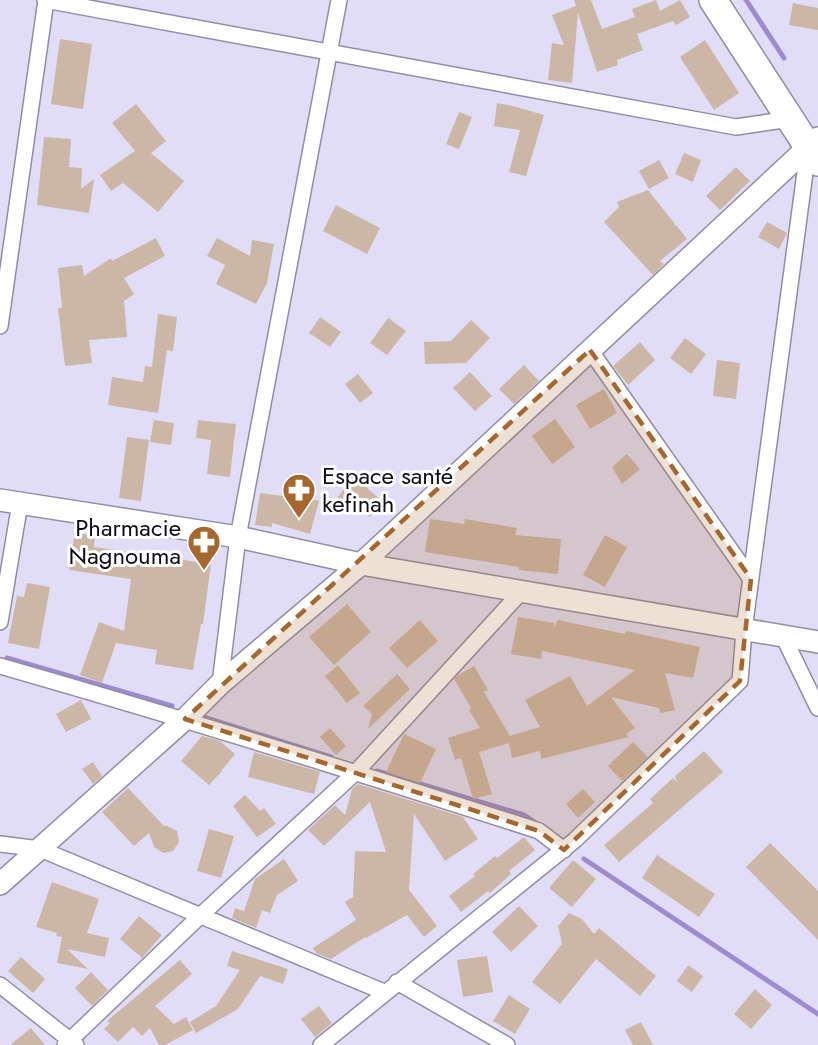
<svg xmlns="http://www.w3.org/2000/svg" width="818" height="1045" font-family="Jost,sans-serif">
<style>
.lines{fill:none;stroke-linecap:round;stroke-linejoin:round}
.stream{stroke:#9c8bd1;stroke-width:5}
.building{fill:#ccb7a6}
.street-casing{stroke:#928da4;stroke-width:18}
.secondary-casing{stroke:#928da4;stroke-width:24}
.highway-casing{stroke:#928da4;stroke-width:30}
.street{stroke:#fff;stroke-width:15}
.secondary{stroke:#fff;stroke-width:21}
.highway{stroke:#fff;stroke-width:27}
.marked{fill:#a6672f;fill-opacity:0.2;stroke:#a6672f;stroke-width:4.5;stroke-dasharray:12 8;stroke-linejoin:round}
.labels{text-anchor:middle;stroke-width:6;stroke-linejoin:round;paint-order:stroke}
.poi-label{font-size:24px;fill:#0e0c14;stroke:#fff;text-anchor:start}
</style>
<rect width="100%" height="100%" fill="#e2ddf6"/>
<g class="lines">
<!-- stream -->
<path class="stream" d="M746,0L784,58
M7,658L172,706
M200,716L331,757
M377,771L524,815L539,825
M584,859L818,1014"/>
</g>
<!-- building -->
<path class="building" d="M574,0H591L602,29L635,17L632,9L656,0L660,11L680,0L690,17L676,25L673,21L637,34L643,50L617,60L618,65L597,72L578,13L572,83L548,80L552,43L564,45L552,15L576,6Z
M793,3L818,8V30L789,25Z
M60,39L92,44L83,109L51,104Z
M705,40L739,93L714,110L680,57Z
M497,103L513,106L544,115L526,176L509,172L520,130L494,126Z
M136,104L166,141L151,153L184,181L158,212L123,183L111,191L100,175L135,151L112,123Z
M459,112L472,117L459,149L446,144Z
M44,137L71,139L69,167L82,168L81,189L94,179L89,213L37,205Z
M684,153L701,160L693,182L675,174Z
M659,160L669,178L649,189L639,171Z
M736,167L750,181L720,210L706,196Z
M648,190L675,224L674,227L676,225L687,239L660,261L664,264L653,275L604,222L619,207L617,202Z
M336,205L380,228L367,254L323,231Z
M767,222L787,233L779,249L758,237Z
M156,238L165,256L124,278L134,294L124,301L127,337L89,340L92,363L65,366L58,308H62L58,268L82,265L84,276L111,258L112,261Z
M217,238L250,256L252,240L274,244L267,283L256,304L216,284L225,265L207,256Z
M158,314L177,317L173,351L167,350L158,413L108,405L112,377L143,382L145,366L152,367Z
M320,317L341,332L330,347L309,333Z
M388,318L406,331L387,355L370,343Z
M471,320L490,338L466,363L425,364L424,342L451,341Z
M685,338L706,354L691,374L670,358Z
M640,342L655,360L628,385L613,366Z
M717,360L740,363L736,399L713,396Z
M524,365L539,381L514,404L499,389Z
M470,372L492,396L475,411L453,388Z
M358,374L373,393L360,403L345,384Z
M604,389L617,413L590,429L576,405Z
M555,419L575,447L552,464L532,436Z
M154,420L174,423L171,445L150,442Z
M198,420L236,424L230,477L207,474L211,440L196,438Z
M127,437L149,440L141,501L119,498Z
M627,454L640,469L622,484L612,467Z
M353,474L369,484L367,488L383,502L370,517L356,505L349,515L333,505Z
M284,491L319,501L310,534L272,523V527L255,525L260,493L283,496Z
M430,519L464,524L465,519L517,528L515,535L561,539L558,574L519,570V567L425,552Z
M75,533L95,536L94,547L211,564L203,624H201L193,670L155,664L157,650L116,643L102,683L80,675L99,622L124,631L131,579L69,570Z
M605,535L627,547L605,587L583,575Z
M27,583L50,587L39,649L8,643L17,596L24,597Z
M347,604L371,632L334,665L309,637Z
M518,617L554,623V628L558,620L625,634L626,631L700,647L693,678L665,673L675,710L660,713L659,708L611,697L635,728L626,734L629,737L541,759L540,751L512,758L509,743L479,752L492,794L473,799L461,758L455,760L448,738L480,728L469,710L471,708L454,679L457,676L474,666L488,690L484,692L510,736L540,727L525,700L570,676L587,706L635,670L542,651L541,659L511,654Z
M420,620L438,641L407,668L389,648Z
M338,665L360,693L347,703L325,676Z
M397,674L410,689L368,729L372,714L363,706Z
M81,700L91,719L66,732L56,714Z
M330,728L346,746L336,755L320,737Z
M404,734L436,749L420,783L386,772Z
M202,736L220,741L235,754L222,770L220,769L222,771L209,785L181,761Z
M633,742L648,757L622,781L608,766Z
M704,751L723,772L619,862L604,845L653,803L650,799L673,778L677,782L675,776Z
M254,752L320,772L314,794L248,777Z
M93,762L102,776L93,784L82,769Z
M358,784L463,817L478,839L445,861L414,814L409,890L437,926L424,937L407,915L366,938L365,937L331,959L316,953L313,948L356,920L345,902L353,897L355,851L386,852L370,802L324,846L308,830L335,805L345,815L352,789Z
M128,788L164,826H168L177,831L179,842L173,851L163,853L154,847L149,833L134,846L102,812Z
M583,789L595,802L578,818L566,804Z
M245,795L260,811L264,808L276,824L257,837L233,806Z
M209,829L234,836L221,878L197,871Z
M524,837L535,850L509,871L511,874L490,893L488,891L461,912L449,896L475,876L473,874L495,856L497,858Z
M770,843L818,891V940L746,867Z
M657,855L715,894L699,917L642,878Z
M284,859L298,881L277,895L270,913L262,910L256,928L232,918L235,908L244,911L255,879Z
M573,860L596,879L572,907L549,888Z
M52,882L99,899L87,933L109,938L105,957L67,949L88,969L57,963L62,937L56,936L57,933L36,927Z
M519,906L538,926L511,952L492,932Z
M569,913L582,919L594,934L599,928L656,976L640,996L596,959L560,1004L532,982L562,944L558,926Z
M139,916L162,935L142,958L120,939Z
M232,951L288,969L283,984L260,976L238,1009L196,1033L190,1022L216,1006L240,970L227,966Z
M487,956L493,992L463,997L457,960Z
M21,957L45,979L33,993L8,971Z
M180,960L192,974L155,1006L174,1024L186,1017L193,1030L165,1045H159L150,1028L142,1036L133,1027L118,1042L104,1029L110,1023L107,1021Z
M688,965L703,976L692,992L677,981Z
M91,972L108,990L92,1006L75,988Z
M755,989L772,1005L751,1029L734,1014Z
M509,995L530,1009L515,1034L493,1021Z
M319,1006L332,1023L315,1037L301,1019Z
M641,1022L653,1045H633L625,1030Z
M31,1028L45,1045H10Z"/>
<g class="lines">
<defs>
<path id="street" d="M45,0L736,127L790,119
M0,326L46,0
M590,350L751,579
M0,622L20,503
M783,636L818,708
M0,666C181,718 360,773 539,831L564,850
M220,684L238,537L339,0
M0,844L40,849L384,992
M397,982L507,1045
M0,985L76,1045
M65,1045L201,915L356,772L522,591
M321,1045L575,840L740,681L744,630L808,150"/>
<path id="secondary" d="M0,500L238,537L361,564L818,642
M0,884L185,719L220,684L361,564L818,138"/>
<path id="highway" d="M713,0L818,162"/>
</defs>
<!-- street casing -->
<use href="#street" class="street-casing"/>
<!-- secondary casing -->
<use href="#secondary" class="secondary-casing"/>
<!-- highway casing -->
<use href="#highway" class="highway-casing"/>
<!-- street -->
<use href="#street" class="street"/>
<!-- secondary -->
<use href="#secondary" class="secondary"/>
<!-- highway -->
<use href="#highway" class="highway"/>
</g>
<!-- marked area -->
<path class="marked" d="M590,350L751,579L740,681L564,850L539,831L185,719Z"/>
<!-- icons -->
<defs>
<symbol id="pharmacy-pin" viewBox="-11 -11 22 30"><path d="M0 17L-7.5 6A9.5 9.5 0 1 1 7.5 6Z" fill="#a6672f" stroke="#fff"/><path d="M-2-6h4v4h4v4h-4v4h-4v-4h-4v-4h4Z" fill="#fff"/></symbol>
</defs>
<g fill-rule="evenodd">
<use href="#pharmacy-pin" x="280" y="471" width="38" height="52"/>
<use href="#pharmacy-pin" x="185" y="523" width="38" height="52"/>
</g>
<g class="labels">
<!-- poi labels -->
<g class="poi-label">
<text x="322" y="484">Espace santé<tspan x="322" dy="28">kefinah</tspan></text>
<text x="181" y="536" text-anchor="end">Pharmacie<tspan x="181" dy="28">Nagnouma</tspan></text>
</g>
</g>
</svg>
